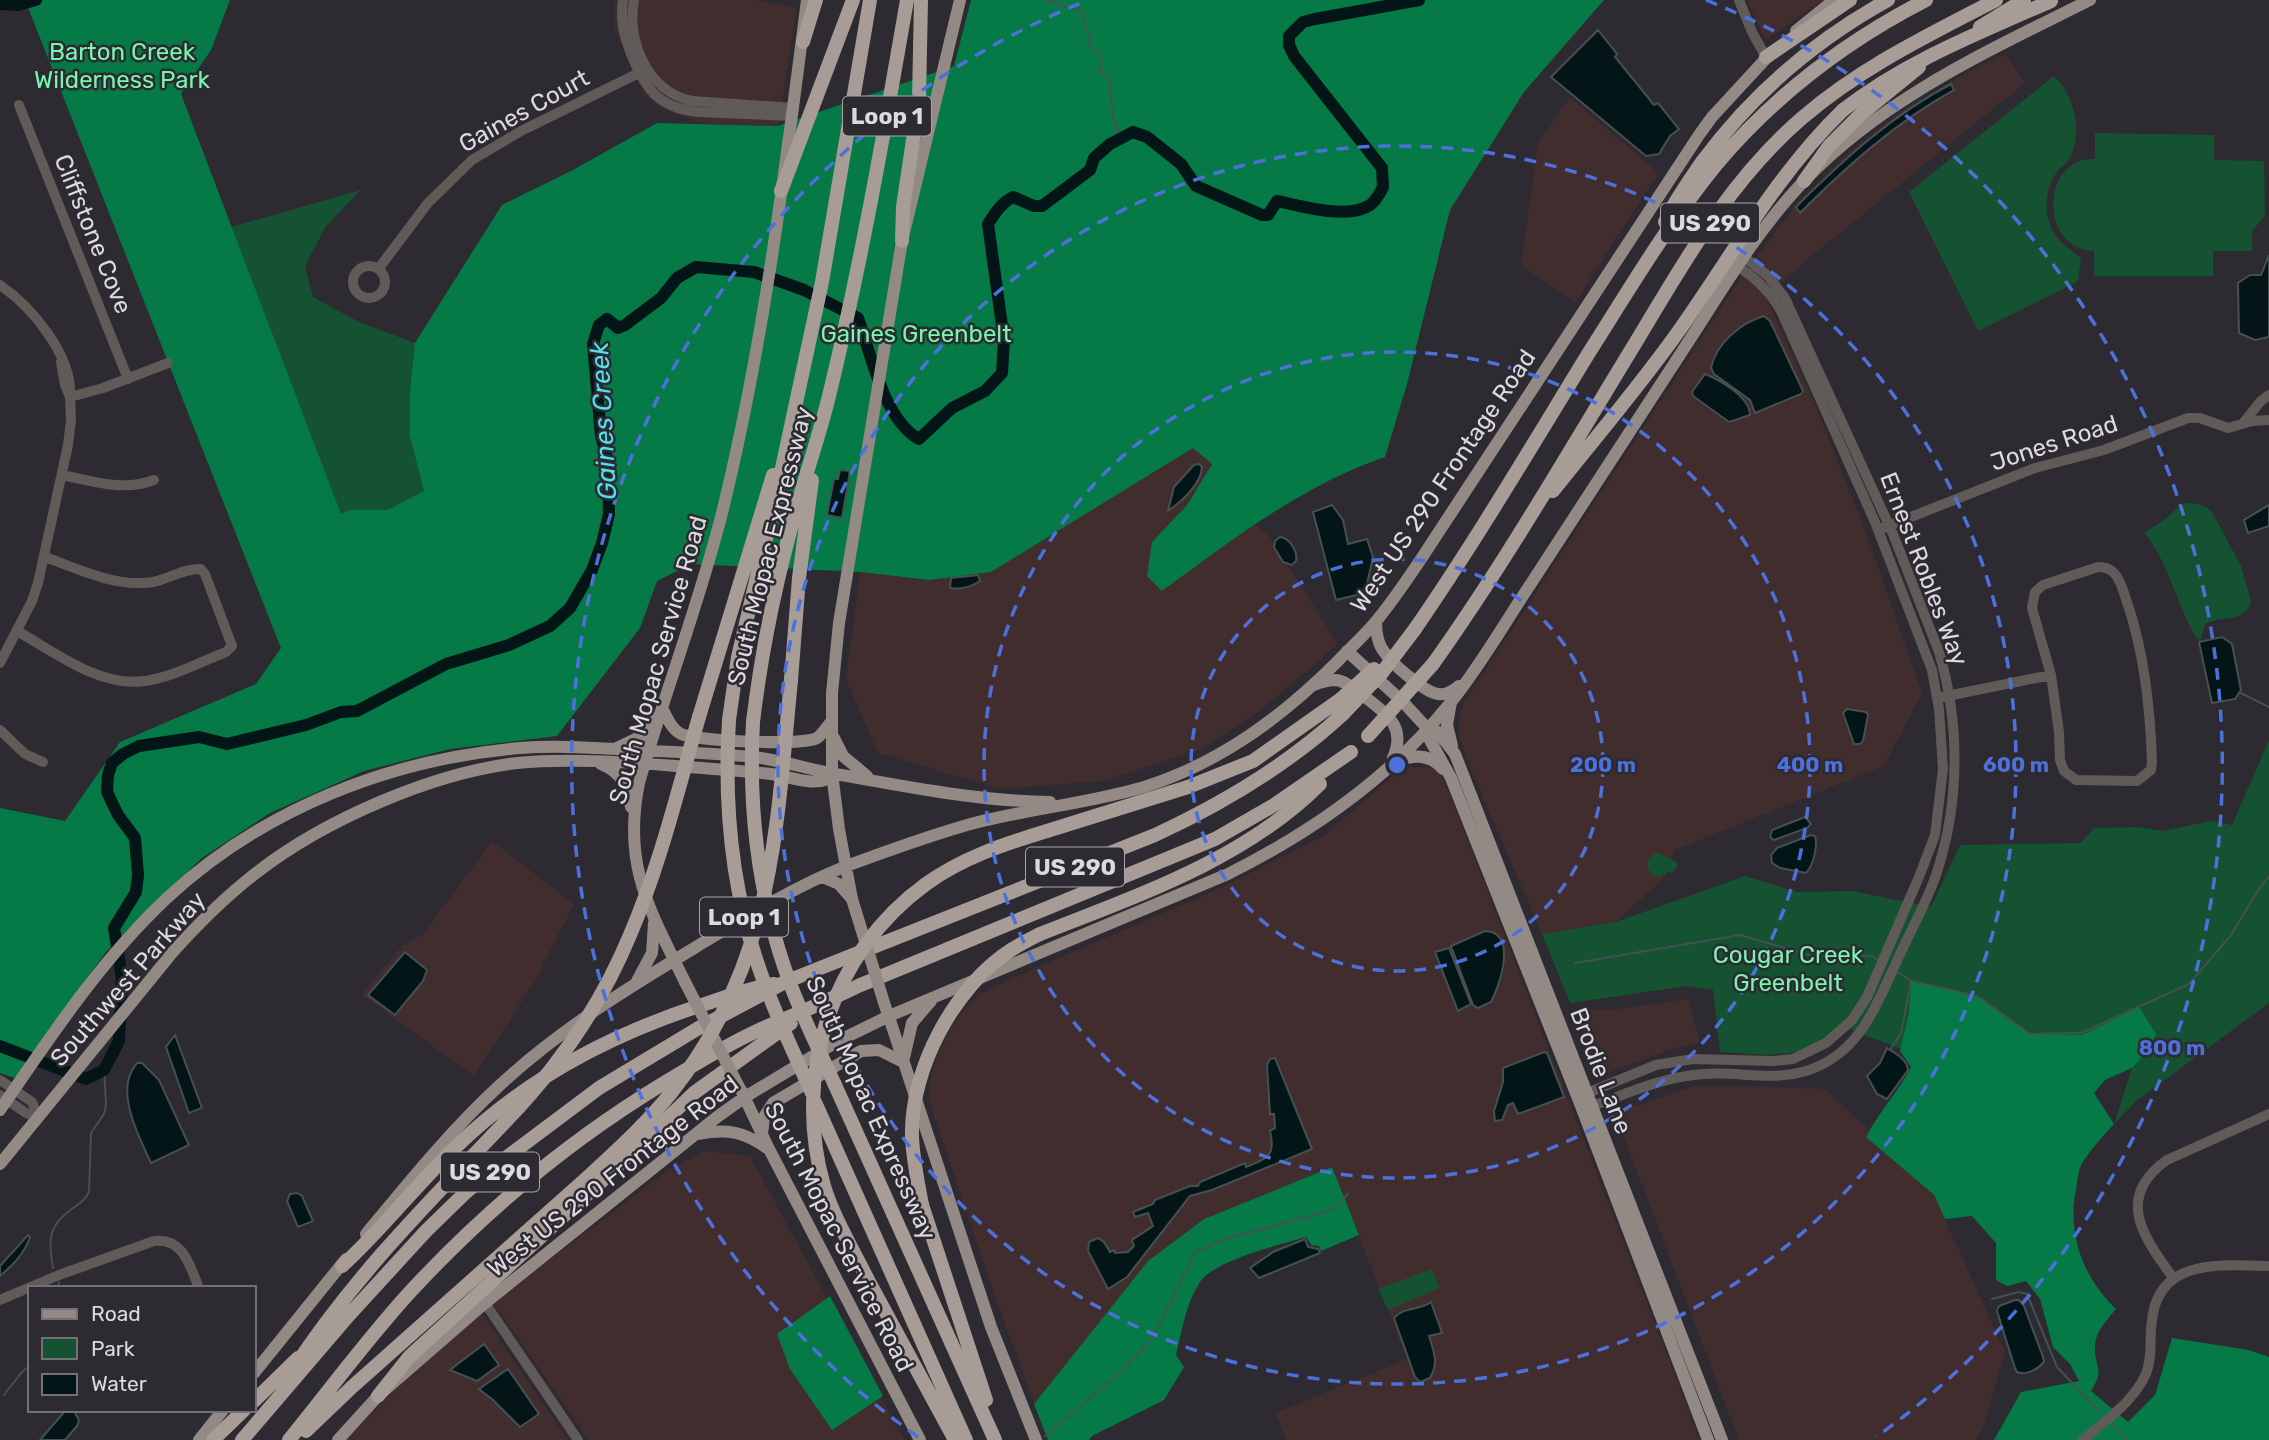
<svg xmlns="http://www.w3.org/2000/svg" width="2269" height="1440" font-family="Rubik,sans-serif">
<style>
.commercial{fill:#412d2e}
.green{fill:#155231}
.forest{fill:#057946}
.water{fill:#041517;stroke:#455053;stroke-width:2}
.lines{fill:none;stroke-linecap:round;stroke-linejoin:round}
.stream{stroke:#455053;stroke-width:2}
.river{stroke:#041517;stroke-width:12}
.minor{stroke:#605b59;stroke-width:10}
.major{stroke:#948a85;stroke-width:12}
.highway{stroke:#a89c97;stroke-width:14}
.major-bridge{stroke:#948a85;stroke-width:12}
.highway-bridge{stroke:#a89c97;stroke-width:14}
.ring{fill:none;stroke:#4d71da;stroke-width:3.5;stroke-dasharray:12 9}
.labels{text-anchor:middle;stroke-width:5;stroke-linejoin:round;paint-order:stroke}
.shield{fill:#2d2a32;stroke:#a8a4ab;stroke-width:2}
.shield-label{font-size:23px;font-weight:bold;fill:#dcd9df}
.park-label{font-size:24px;fill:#79f6ad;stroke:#2d2a32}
.street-label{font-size:24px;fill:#dcd9df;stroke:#2d2a32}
.water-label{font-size:26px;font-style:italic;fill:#50e1ed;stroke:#2d2a32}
.centre{fill:#4d71da;stroke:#2d2a32;stroke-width:3.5}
.ring-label{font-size:21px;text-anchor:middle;font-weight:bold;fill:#4d71da;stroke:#2d2a32;stroke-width:5;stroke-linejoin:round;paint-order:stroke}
</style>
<rect width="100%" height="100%" fill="#2d2a32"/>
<!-- commercial -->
<path class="commercial" d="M615,0H757L797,8L778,126L707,124L672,113L657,105L644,95L615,30Z
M1747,0H1824L1765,40Z
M2005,54L2025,83L1809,258L1766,297L1820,416L1868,538L1922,693L1884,766L1675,850L1666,876L1616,922L1542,934L1466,758L1459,735V718L1464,703L1738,282L1798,202L1849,152L1900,112L1966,73Z
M1570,97L1658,173L1575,303L1521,265L1538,144Z
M1193,447L1212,464L1187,505L1152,542L1162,590L1255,524L1268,534L1338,644L1257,713L1199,750L1103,781L1001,789L878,753L846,679L860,572L929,580L991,572Z
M1410,767L1432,768L1441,775L1454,805L1700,1440H1287L1275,1413L1407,1359L1332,1167L1204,1219L1148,1261L1034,1404L984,1265L930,1104L929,1085L936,1059L948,1033L962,1012L977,996L1011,979L1223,887L1325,835L1394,775Z
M492,841L574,904L535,981L474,1076L361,994L402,946L422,935Z
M1688,999L1700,1043L1672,1049L1599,1076L1571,1010L1618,1009Z
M1693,1086H1746L1826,1089L1934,1195L2005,1352L1983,1428L1976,1440H1739L1615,1114Z
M706,1151L750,1156L904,1440H589L493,1303L668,1170Z
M482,1314L568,1440H345L413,1372Z"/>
<!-- green -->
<path class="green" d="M2054,76C2075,96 2085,136 2067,162C2065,165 2061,166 2059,169C2044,188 2042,216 2056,236C2062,244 2072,251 2081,258L2078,280L2073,284L1978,331L1909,192Z
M2095,133L2214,135V160L2264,161L2265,216L2252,231V251H2213V276H2094V251C2037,248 2042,156 2095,159Z
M571,171L424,491L387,510H349L250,569L224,229L361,190L326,226L305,266L313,297L359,322L415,343L502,205Z
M2186,503C2197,504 2205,504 2212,512L2241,566L2251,601C2245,624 2221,615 2205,624L2201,639H2197C2176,604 2171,567 2144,532C2164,524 2170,511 2186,503Z
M2269,740V1003L2135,1102L2114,1124L2132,1068L2148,1051L2152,1040L1907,1051L1841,1026C1832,1033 1823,1042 1814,1046C1784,1059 1752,1054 1720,1052L1713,990L1687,986L1570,1003L1542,934L1616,922L1745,876L1797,892L1852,891L1931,907L1960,845L2081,843L2094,828L2138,827L2163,831L2210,821L2232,825Z
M1656,852L1677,862V867L1672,873L1668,872L1660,877L1653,876L1648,869V861Z
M1432,1269L1440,1288L1388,1310L1378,1289Z"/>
<!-- forest -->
<path class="forest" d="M25,0H230L211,50L181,94L341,514L349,510H387L424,491L410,436V392L415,343L502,205L571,171L657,123L778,126L954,66L971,0H1604L1524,92L1450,210L1407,384L1385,457C1301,486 1235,538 1162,591L1147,576L1152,542L1187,505L1212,464L1193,448L991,572L929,580L860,572L691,564L657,581L640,628L557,736L450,749L364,771L270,813L202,858L133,924L106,952L15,1078L0,1073V808L65,821L120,742L256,684L281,648Z
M1911,981L1977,996L2030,1034L2082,1035L2139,1007L2156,1034L2148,1051L2132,1068L2105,1080L2094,1093L2114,1124C2103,1136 2091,1149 2083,1162C2078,1169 2078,1180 2076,1189C2067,1235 2083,1277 2116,1309C2107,1320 2094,1333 2095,1348C2095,1369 2105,1369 2091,1391L2128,1422L2155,1395L2172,1338L2249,1350L2269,1357V1440H1994L2021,1392L2079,1381L2070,1364L2053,1347L2040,1299L2026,1281L2007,1286L1996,1280V1243L1972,1216L1945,1219L1934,1195L1866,1137C1879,1112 1898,1092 1911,1067L1900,1051L1909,1014Z
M1332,1167L1359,1235L1321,1251L1319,1246L1311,1245L1306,1237C1280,1245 1215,1260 1200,1282C1186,1303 1182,1330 1176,1355L1184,1367L1164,1400L1092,1436L1089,1440H1048L1034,1404L1148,1261L1204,1219Z
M830,1296L883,1396L832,1430L790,1369L777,1334Z"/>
<!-- water -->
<path class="water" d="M1598,30L1617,54L1615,57L1654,105L1658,103L1679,129L1670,136L1659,154L1646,156L1551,77Z
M1951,84L1954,90C1896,122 1847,166 1800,213L1796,207C1843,160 1892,115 1951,84Z
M2269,255V337L2255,340L2239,333L2238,283L2250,275H2261Z
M1764,316L1770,321L1803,391L1801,394L1755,413L1750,400L1714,374L1711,368C1716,344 1740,323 1764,316Z
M1705,374C1720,380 1750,397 1750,415L1729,422L1693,396L1692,392Z
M1199,464L1202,467C1201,484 1182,501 1168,511L1174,487L1194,465Z
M840,470L850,471L842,518L827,515L834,479H838Z
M1332,505L1343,520L1348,544L1367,539L1373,557L1365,593L1336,600L1313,512Z
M2269,505V526L2248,533L2244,520Z
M1280,537C1290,538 1298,552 1296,561L1292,565L1283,562L1274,547L1275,541Z
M978,575L980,581C970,587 962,590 950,588L951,578Z
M2222,637L2232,644L2241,690L2235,699L2212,703L2199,642Z
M1847,709L1866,712L1868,715L1863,741L1860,744H1854L1843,713Z
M1805,817L1811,824L1807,828L1774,840L1770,837L1772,830Z
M1811,835L1815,836C1818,846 1813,866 1806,873L1780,868L1772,863L1771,855L1777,848Z
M1485,931C1518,932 1500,985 1491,1002L1478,1008L1473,1005L1451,946Z
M1449,948L1471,1004L1458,1011L1435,952Z
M405,952L427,970L423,981L395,1015L368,995Z
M175,1035L202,1108L189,1113L166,1047Z
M1887,1048C1896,1054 1907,1059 1908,1070L1887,1099L1877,1094L1867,1076L1880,1063Z
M1544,1052L1547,1053L1564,1097L1518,1114L1513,1103L1508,1105L1502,1120L1495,1121L1494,1111L1503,1082V1068Z
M1275,1058L1312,1149L1212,1190L1190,1196L1127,1277L1108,1289L1088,1251L1089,1242L1098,1238L1104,1242L1110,1252L1114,1250L1115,1253L1128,1252L1134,1246L1132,1240L1153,1226L1148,1213L1135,1217L1133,1212L1153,1204L1155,1200L1190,1186H1198L1200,1182L1245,1163L1246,1167C1268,1158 1276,1156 1270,1131L1275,1128L1274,1114H1270L1267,1065L1270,1059Z
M137,1063H142L159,1080L189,1145L151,1163C139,1136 113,1090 137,1063Z
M297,1193L302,1196L313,1221L298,1227L287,1201L290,1194Z
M28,1235L30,1237C24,1254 14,1264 0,1276V1266Z
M1305,1239L1308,1247L1318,1249L1320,1253L1259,1278L1250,1268L1273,1252Z
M2015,1300H2019L2024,1306L2043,1357L2044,1362C2038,1369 2026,1376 2017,1372L2015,1368L1997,1311L1999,1306Z
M1431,1302L1442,1333L1429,1336C1434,1352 1439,1363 1430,1378L1420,1382L1415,1377L1394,1318C1404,1306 1420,1311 1431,1302Z
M484,1344L499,1365L477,1381L450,1370Z
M508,1369L539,1414L520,1427L493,1400L479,1389Z
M66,1410L74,1411L79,1420L77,1426L65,1440H40Z"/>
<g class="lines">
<!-- stream -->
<path class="stream" d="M1045,0L1083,12L1084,27L1090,33L1089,45L1100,53L1102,63L1099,73L1108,77C1115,97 1107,119 1122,136
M2239,692L2269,707
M1575,963L1740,935L1805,954L1872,956L1879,961
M1896,971L1911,981L1977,996L2030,1034L2081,1033L2189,984L2231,935L2260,887L2269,877
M1890,1050L1901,1033L1911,982
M53,1268C48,1240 48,1225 73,1208C80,1203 85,1200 89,1192L91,1133L104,1114L106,1104L104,1070
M58,1288L59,1282
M1992,1299L2019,1292L2027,1294L2057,1367L2100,1413
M4,1395L21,1373L30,1365
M2113,1426L2126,1440
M1045,1436L1122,1371L1144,1348L1158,1328L1195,1253L1218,1241L1325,1212L1334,1208L1348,1194"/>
<!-- river -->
<path class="river" d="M0,4L18,5L36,0
M0,1046L86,1079L104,1070L119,1041L122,978L114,928L136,892L138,875L135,838L118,815L107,792L108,775L112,763L123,754L139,746L199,737L227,744L306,725L341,712L357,711L446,664L509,645L550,626L570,608L592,570L602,543L609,514L608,461L601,436L593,344L599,325L607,319L618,328L625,325L661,298L677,278L696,267L754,272L804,290L858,318C871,354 884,420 919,439L952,408L985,391L1002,373L1004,340L988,224C995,213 1001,203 1013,197L1034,206H1042L1090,170L1094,158L1110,144L1133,132L1147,137L1181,164L1196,186L1262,215H1268L1277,201C1302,206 1348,220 1370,205C1376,201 1380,193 1383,187L1382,168L1294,56L1289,45V36L1303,22L1315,19L1419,0"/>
<!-- minor -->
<path class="minor" d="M623,0C620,21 624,35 631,54C645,89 659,108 698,112L792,116
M634,0C626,41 648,92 692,101L794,108
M1739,0L1752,32L1766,57
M19,105L128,379
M353 282a16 16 0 1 1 32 0a16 16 0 1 1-32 0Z
M379,268L428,203L472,160L521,131L647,69
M0,285C32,307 73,356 70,397L65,385L61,362
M2244,422L2260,402L2269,395
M62,475C93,481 124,492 154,480
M1883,528L2035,468L2104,450L2188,418H2200L2228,428L2252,421L2269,420
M2098,567C2104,567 2109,568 2113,572C2120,578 2122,588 2125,596C2144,650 2150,705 2152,762L2151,770L2137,781L2076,780L2064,771L2060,760L2059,732L2051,675L2032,608L2035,592L2043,585Z
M17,631C55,652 100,688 145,681C173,677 200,662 226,652L232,646L205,574L201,569C184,568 169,579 153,582C116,588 79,569 45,557
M0,663L32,601L38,583L68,445L71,420L70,397L103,388L168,363
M1942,697L2051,675
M0,730L25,754L43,762
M0,1080L32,1102L38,1117
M0,1095L26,1113L38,1117
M1580,1096L1656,1065L1693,1059L1773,1061L1793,1059L1826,1043L1852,1020L1867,997L1919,877L1935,835L1943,769L1939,709L1932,670L1875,522L1781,311C1770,291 1756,278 1737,266
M1585,1106H1592C1629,1093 1665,1076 1704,1074C1744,1071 1781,1084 1819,1066C1862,1046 1877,1004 1896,963C1909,933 1927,903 1937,872C1960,801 1960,723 1939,652L1893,534L1785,298L1768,276L1744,257
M2174,1279C2145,1239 2113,1198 2167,1160L2269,1114
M0,1300L59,1275L154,1241C183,1237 190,1266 199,1288
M485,1303L578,1440
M2083,1440C2106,1420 2133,1402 2146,1374C2153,1356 2149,1338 2152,1320C2159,1257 2222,1265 2269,1266"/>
<!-- major -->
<path class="major" d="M1796,31L1834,0
M1376,621C1376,632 1377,644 1385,653C1392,664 1426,693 1438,694C1447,695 1452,691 1459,686
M1347,651L1403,702L1427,728L1438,732L1455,754L1722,1440
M1314,685C1321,682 1328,680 1336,680C1346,681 1355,690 1364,696C1386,714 1407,726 1393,758
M1451,702L1447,725L1452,746
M662,708C667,717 671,729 681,734C698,741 803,746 817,738C823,734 827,726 832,721
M1427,728L1430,740L1451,778L1581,1106L1708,1440
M834,738L843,756L867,776
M617,748L642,736L656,717
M1397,762C1414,754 1430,754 1443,769
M601,764C622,773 627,785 631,807
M822,877L839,884L852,899
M852,899L839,829L832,773V693L839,623L902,241L960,0
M637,981L652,953L654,923
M685,982C650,910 622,866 639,783C665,691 700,602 723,509C764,342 785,170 807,0
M887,1011L991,1327L1036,1440
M904,1058L912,1023L931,1001
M741,1090L769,1149L920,1440
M0,1110C51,1036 101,960 167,898C263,809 390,759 520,748C558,745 596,748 634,750C674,752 714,753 754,757C780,760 804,768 830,773C903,786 976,801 1050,802
M699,1134C727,1128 744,1132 767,1148
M762,1134L764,1117L773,1103L861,1051L879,1050L903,1062
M0,1164L172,953C198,924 225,897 256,873C324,820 432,773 517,763C567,758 626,762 676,766C708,769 739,770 771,774C790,776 809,786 828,779L832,773
M366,1234C409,1182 451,1130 500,1085C559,1030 628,988 696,947C744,918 792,888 844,867C884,852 926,837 967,825C1025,809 1087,804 1144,787C1220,763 1282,717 1338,661C1351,647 1366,634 1378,619C1394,599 1409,577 1423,556L1699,135L1712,117L1772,52
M254,1373L346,1259
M199,1440L223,1410
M338,1440L378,1396L485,1303L717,1117L745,1097L838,1041L889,1016L1228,874C1312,832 1392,776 1451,702C1481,665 1505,622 1532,582C1582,505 1633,428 1683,350C1721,292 1756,231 1804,181C1883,98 1988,51 2090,0"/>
<!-- highway -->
<path class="highway" d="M1980,27L2024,0
M803,42L816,0
M1766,57L1850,0
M1804,181L1829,146L1860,115L1919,67
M781,191L853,0
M1665,222C1674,201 1689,181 1702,162C1752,94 1814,41 1888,0
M902,241L903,207L919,99L921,0
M1553,491C1595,438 1639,387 1678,332C1732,256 1776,175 1843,110
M1415,629C1477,539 1533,444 1590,351C1630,288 1668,224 1715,166C1773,97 1846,41 1926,0
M1433,664C1507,560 1570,450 1636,342C1684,262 1730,180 1802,118C1860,68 1928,35 1996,0
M791,680L799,578L812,480
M699,717L773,475
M729,720L738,657L776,496L822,282L870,0
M753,722C762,646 779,567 801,493C810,461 821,429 829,396C861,265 884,133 907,0
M1047,831L1188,787L1253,761L1341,699
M1040,934C1138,895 1244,860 1320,784
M835,1085L995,1440
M815,1102L966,1440
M922,1205L986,1400
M342,1266C384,1228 418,1182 460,1143C529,1077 612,1034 702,1005C726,997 749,988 774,984
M867,1278L955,1440
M294,1368C356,1274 430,1201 507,1120
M378,1396L409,1357L603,1180L694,1093L791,1023
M254,1401L298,1358
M306,1431L352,1387L588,1177
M213,1440L244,1410
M242,1440L349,1315L426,1231L464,1194L507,1157L599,1088L697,1029L785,982L1155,835C1224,803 1288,765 1344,713
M289,1440C329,1391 367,1339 410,1292C484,1212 570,1140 664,1083C695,1064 728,1044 761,1029C794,1015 826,1002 858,986L1215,839L1274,805L1351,752"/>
<!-- major-bridge -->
<path class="major-bridge" d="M852,899L886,1009
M685,982L739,1087"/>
<!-- highway-bridge -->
<path class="highway-bridge" d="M1843,110C1906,61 1979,33 2051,1
M1341,699L1374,669
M1344,713L1381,674L1415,629
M729,720C724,801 731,882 756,959C771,1005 792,1049 812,1093
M753,722C748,812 759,901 791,986C804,1020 820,1052 835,1085
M1368,736L1433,664
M507,1120C559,1066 601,1005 630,935C660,865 678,790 699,717
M588,1177C617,1150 646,1124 671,1093C773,965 776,834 791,680
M922,1205C918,1183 913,1160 912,1137C910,1069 955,986 1011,950C1020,944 1030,939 1040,934
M867,1278C852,1248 834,1218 824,1186C792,1075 831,953 926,884C962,858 1004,844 1047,831"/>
</g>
<!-- distance rings -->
<g class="ring">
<circle cx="1397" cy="765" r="206"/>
<circle cx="1397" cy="765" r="413"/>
<circle cx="1397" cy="765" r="619"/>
<path d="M918 1437A825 825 0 0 1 1088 0M1706 0A825 825 0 0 1 1876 1437"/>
</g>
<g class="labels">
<!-- shield labels -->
<g class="shield">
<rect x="843" y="96.5" width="88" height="39" rx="5"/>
<rect x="1661" y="203.5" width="98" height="39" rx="5"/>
<rect x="1026" y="847.5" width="98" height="39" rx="5"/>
<rect x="700" y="897.5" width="88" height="39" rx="5"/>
<rect x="441" y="1152.5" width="98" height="39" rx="5"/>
</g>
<g class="shield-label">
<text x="887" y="124">Loop 1</text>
<text x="1710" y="231">US 290</text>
<text x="1075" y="875">US 290</text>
<text x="744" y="925">Loop 1</text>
<text x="490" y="1180">US 290</text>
</g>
<!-- park labels -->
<g class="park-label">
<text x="122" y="60">Barton Creek<tspan x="122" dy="28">Wilderness Park</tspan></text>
<text x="916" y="342">Gaines Greenbelt</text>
<text x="1788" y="963">Cougar Creek<tspan x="1788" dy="28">Greenbelt</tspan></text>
</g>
<!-- street labels -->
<g class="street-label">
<text transform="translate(524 111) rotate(-29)" y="8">Gaines Court</text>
<text transform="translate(93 234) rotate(68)" y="8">Cliffstone Cove</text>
<text transform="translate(2054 443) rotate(-18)" y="8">Jones Road</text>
<text transform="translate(1443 481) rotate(-56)" y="8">West US 290 Frontage Road</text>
<text transform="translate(770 546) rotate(-76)" y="8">South Mopac Expressway</text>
<text transform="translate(1924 569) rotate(69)" y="8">Ernest Robles Way</text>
<text transform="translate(658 660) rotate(-74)" y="8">South Mopac Service Road</text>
<text transform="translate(128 979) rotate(-49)" y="8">Southwest Parkway</text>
<text transform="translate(1601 1071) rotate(69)" y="8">Brodie Lane</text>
<text transform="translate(871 1108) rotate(66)" y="8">South Mopac Expressway</text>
<text transform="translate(613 1176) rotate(-38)" y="8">West US 290 Frontage Road</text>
<text transform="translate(839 1237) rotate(63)" y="8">South Mopac Service Road</text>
</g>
<!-- water labels -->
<g class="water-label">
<text transform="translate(603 421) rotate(-93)" y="9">Gaines Creek</text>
</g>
</g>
<circle cx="1397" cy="765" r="10" class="centre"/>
<g class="ring-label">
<text x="1603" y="772">200 m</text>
<text x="1810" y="772">400 m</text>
<text x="2016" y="772">600 m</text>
<text x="2172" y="1055">800 m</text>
</g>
<!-- legend -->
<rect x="28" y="1286" width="228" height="126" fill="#2d2a32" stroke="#737077" stroke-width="2"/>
<rect x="42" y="1309" width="35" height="10" fill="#948a85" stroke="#737077" stroke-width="2"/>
<text x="91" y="1321" font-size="21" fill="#dcd9df">Road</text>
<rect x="42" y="1338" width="35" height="21" fill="#155231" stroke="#737077" stroke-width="2"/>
<text x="91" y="1356" font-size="21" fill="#dcd9df">Park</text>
<rect x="42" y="1374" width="35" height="21" fill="#041517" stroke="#737077" stroke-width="2"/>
<text x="91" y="1391" font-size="21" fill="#dcd9df">Water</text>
</svg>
